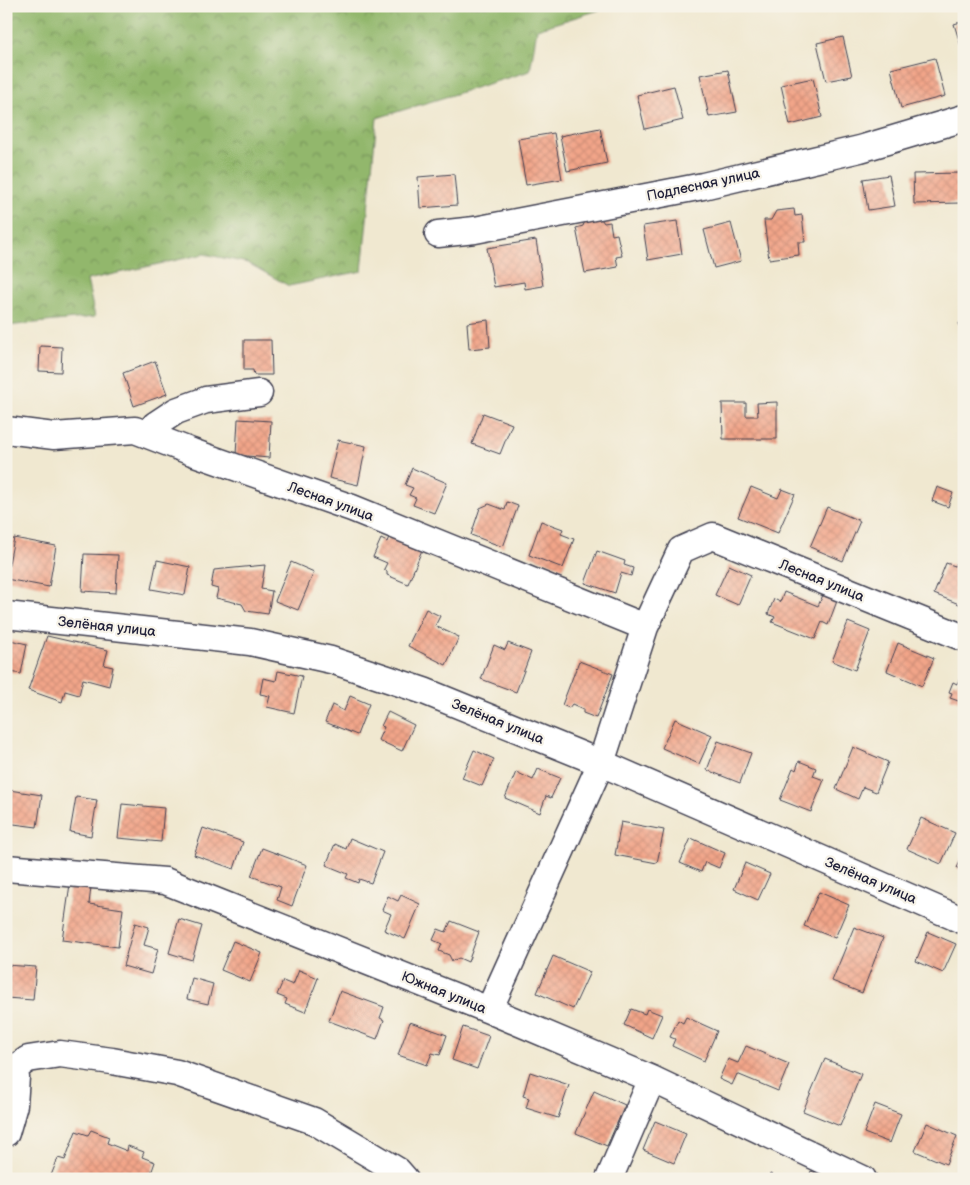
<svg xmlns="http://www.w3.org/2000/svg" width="970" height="1185" font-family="'Balsamiq Sans',sans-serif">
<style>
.forest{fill:url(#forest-crowns);stroke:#5a6c54}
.building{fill:url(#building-cross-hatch)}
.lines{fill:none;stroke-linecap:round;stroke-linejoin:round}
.minor-casing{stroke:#414051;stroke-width:29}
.minor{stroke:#fff;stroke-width:26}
.labels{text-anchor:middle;stroke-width:4.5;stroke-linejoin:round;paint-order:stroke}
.street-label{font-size:14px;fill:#22223b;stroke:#f7f3e8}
</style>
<defs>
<pattern id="forest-crowns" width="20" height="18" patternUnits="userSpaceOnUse" patternTransform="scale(1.25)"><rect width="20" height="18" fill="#92b76c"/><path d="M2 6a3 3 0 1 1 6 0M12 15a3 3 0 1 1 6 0" fill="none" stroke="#77945a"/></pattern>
<pattern id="building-cross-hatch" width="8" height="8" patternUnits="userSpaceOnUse" patternTransform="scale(1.25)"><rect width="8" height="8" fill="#f2a589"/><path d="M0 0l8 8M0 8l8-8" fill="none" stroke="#cf8e77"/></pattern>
</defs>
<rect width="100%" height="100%" fill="#f7f3e8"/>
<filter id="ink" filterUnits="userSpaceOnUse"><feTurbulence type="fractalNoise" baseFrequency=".02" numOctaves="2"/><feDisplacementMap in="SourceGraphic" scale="10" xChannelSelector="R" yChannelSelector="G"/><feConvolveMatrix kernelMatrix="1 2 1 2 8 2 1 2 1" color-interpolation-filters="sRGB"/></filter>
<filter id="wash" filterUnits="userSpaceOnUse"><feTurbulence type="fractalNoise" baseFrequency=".0096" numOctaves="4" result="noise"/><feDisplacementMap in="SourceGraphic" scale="20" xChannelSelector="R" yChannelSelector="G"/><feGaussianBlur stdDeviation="1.12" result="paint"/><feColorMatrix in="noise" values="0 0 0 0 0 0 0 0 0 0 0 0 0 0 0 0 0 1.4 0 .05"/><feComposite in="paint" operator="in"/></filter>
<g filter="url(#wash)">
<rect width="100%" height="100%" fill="#f0e8d0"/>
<!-- forest -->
<path class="forest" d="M6,6H612L537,29L530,71L377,118L362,271L289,286L248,263L204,254L87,280L95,317L6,326Z"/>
<g id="blocks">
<!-- building -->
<path class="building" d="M964,21V53H963L954,24Z
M843,37L852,76L826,81L817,43Z
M935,58L945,96L901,108L891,69Z
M728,70L737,112L709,117L700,75Z
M813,78L822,117L790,125L781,85Z
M674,86L683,120L645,129L637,95Z
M600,128L607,163L567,171L560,136Z
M554,133L562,179L526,185L518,139Z
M960,173L961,203L914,204L913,174Z
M454,174L457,205L420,208L418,177Z
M889,175L895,206L868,210L863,179Z
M794,209L795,216L802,215L805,242H798L799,255L769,259L764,220H771L776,211Z
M599,216L604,223L610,222L612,235L617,234L622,256L616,257L618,267L585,273L576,228L583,226L586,219Z
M677,221L682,254L648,260L643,226Z
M731,223L741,261L714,268L704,230Z
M536,240L543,286L525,289L524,282L494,287L487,248Z
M488,320L490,347L469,349L467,323Z
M964,322V347H963L959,323Z
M244,340H271L272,375H254L253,370H244Z
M40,346L62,347L61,372L39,371Z
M155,361L167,394L134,406L123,373Z
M777,402V439H723L722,403H746V416H758L757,403Z
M483,413L512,424L500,454L472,444Z
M238,419L271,421L269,458L236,455Z
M338,440L366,446L358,485L329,478Z
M412,468L447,483L434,513L413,505L416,498L409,495L413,488L405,485Z
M751,487L778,498L782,489L795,494L778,533L738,517Z
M937,487L953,493L948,507L932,501Z
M507,502L518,506L503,547L471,535L480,508L489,504L505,510Z
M827,507L860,521L843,561L810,547Z
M541,521L563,529L561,534L574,539L563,568L529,555Z
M389,537L422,550L408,584L387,575V571L384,569L387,563L373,557L381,539L387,542Z
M14,538L56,546L49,587L6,579Z
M597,551L625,561L624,565L633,568L631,576L621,573L615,593L585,583Z
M84,554L118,555L116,593L82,591Z
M157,560L190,567L185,595L151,589Z
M958,560L964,562V606L934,594L946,563L955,566Z
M291,562L314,572L298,610L275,601Z
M265,565L261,589L272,591L268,614L246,611L242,604L216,598L218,589L211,587L214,570Z
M729,565L751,575L738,605L715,595Z
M784,592L818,606L823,595L837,601L828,625L822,622L815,639L772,622L775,617L768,614L774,599L780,602Z
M426,609L440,616L435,626L459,637L446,665L408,646Z
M848,622L870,631L855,670L832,661Z
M47,636L108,650L104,665L113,667L109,686L83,679L79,695L65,691L62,702L28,690Z
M6,639L27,644L21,674L6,671Z
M508,643L531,652L516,692L481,679L494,645L505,650Z
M898,643L934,658L922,686L887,671Z
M579,661L613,674L596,718L583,713V709L572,704L569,708L562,705Z
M964,668V703L950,698L952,693L949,692L953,682L957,684Z
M278,671L302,676L294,713L267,707L270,696L260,694L263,678L276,681Z
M350,696L369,704L357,735L325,722L332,705L344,711Z
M388,712L414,725L402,751L378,740L384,727L381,726Z
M675,719L712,735L699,764L662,748Z
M718,741L751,753L740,783L707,770Z
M853,747L888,762L876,792L863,787L858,799L836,789Z
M474,750L494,759L482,786L462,778Z
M799,761L816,768L813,776L824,780L811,812L780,800L793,768L796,770Z
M538,769L560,778L551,798L546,796L540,813L505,798L516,772L533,780Z
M9,790L42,795L37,827L6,823Z
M76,797L97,800L91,836L70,832Z
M122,804L164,808L161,842L118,838Z
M921,818L955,833L941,864L907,849Z
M621,822L664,830L657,863L615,855Z
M203,828L243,842L234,869L194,855Z
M350,838L383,852L371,883L359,879L358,883L346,878L348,874L326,865L335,844L346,849Z
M691,838L725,853L719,868L705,862L701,872L680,863Z
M262,848L307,865L292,906L277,900L281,887L251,876Z
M964,853V871L957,868Z
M745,863L770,874L758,900L734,889Z
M70,884L91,887L89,904L123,909L118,947L62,940Z
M819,892L849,905L835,938L804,926Z
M401,895L420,904L405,939L384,930L391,914L382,910L388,896L398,901Z
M179,919L202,926L192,960L169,953Z
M451,921L479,932L468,962L459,958L452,961L449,955L439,951L442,944L433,940L438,929L446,932Z
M135,923L149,927L144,945L158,949L151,974L123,966Z
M854,927L883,938L862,993L832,981Z
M928,932L956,944L943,973L916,961Z
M233,941L262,953L250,982L221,970Z
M553,956L590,972L573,1009L537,993Z
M6,965L36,967L33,1000L6,998Z
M299,970L318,978L305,1012L285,1004L287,999L277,995L283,981L293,985Z
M192,978L213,984L208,1004L187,999Z
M340,991L384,1007L380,1018L384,1020L377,1039L329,1021Z
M631,1009L645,1014L647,1009L662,1015L652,1038L624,1025Z
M686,1017L717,1031L704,1061L672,1046L675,1039L670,1037L678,1020L683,1023Z
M410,1022L447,1035L440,1055L432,1053L427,1065L398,1055Z
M463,1027L489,1036L477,1069L452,1060Z
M746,1046L789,1064L778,1091L737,1074L732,1085L719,1079L728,1059L738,1063Z
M825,1059L861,1074L840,1126L803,1111Z
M530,1072L569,1085L558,1118L526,1108L529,1098L523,1096Z
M594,1091L625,1105L607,1146L576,1133Z
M875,1104L901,1114L890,1143L864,1133Z
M655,1121L686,1134L674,1163L643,1150Z
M927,1123L957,1136L946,1164L915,1151Z
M91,1130L109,1137L107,1143L127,1151L128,1146L144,1152L142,1157L155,1162L149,1179L50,1178L58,1158L65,1160L76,1131L88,1135Z
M811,1171L830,1179H808Z
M770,1174L781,1179H768Z"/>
</g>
</g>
<g filter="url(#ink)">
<use href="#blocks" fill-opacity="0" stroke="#414051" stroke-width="1"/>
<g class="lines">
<defs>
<path id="minor" d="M438,234L475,230L703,186L860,149L964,118
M6,430L54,436L135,430L192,452L352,508L645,627
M152,435L155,425L176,411L206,400L259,393
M6,615L250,642L331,660L424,691L601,763L964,921
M6,868L165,881L489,1010L652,1079L863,1179
M489,1010L601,763L645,627L681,550L713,536L964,638
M6,1065L16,1077L14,1105L6,1133
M11,1071L28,1059L60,1054L112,1061L177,1073L314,1121L398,1171L405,1179
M609,1179L652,1079"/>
</defs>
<!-- minor casing -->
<use href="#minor" class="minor-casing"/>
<!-- minor -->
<use href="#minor" class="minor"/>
</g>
</g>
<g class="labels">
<!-- street labels -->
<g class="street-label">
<text transform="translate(703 184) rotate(-12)" y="5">Подлесная улица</text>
<text transform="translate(331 501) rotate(20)" y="5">Лесная улица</text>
<text transform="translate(822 580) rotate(22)" y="5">Лесная улица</text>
<text transform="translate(107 626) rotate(6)" y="5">Зелёная улица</text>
<text transform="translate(498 721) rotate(22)" y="5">Зелёная улица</text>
<text transform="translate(871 880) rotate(23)" y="5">Зелёная улица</text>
<text transform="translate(444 992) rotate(22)" y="5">Южная улица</text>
</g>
</g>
<!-- margin -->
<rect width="970" height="1185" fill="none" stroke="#f7f3e8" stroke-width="25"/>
</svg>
